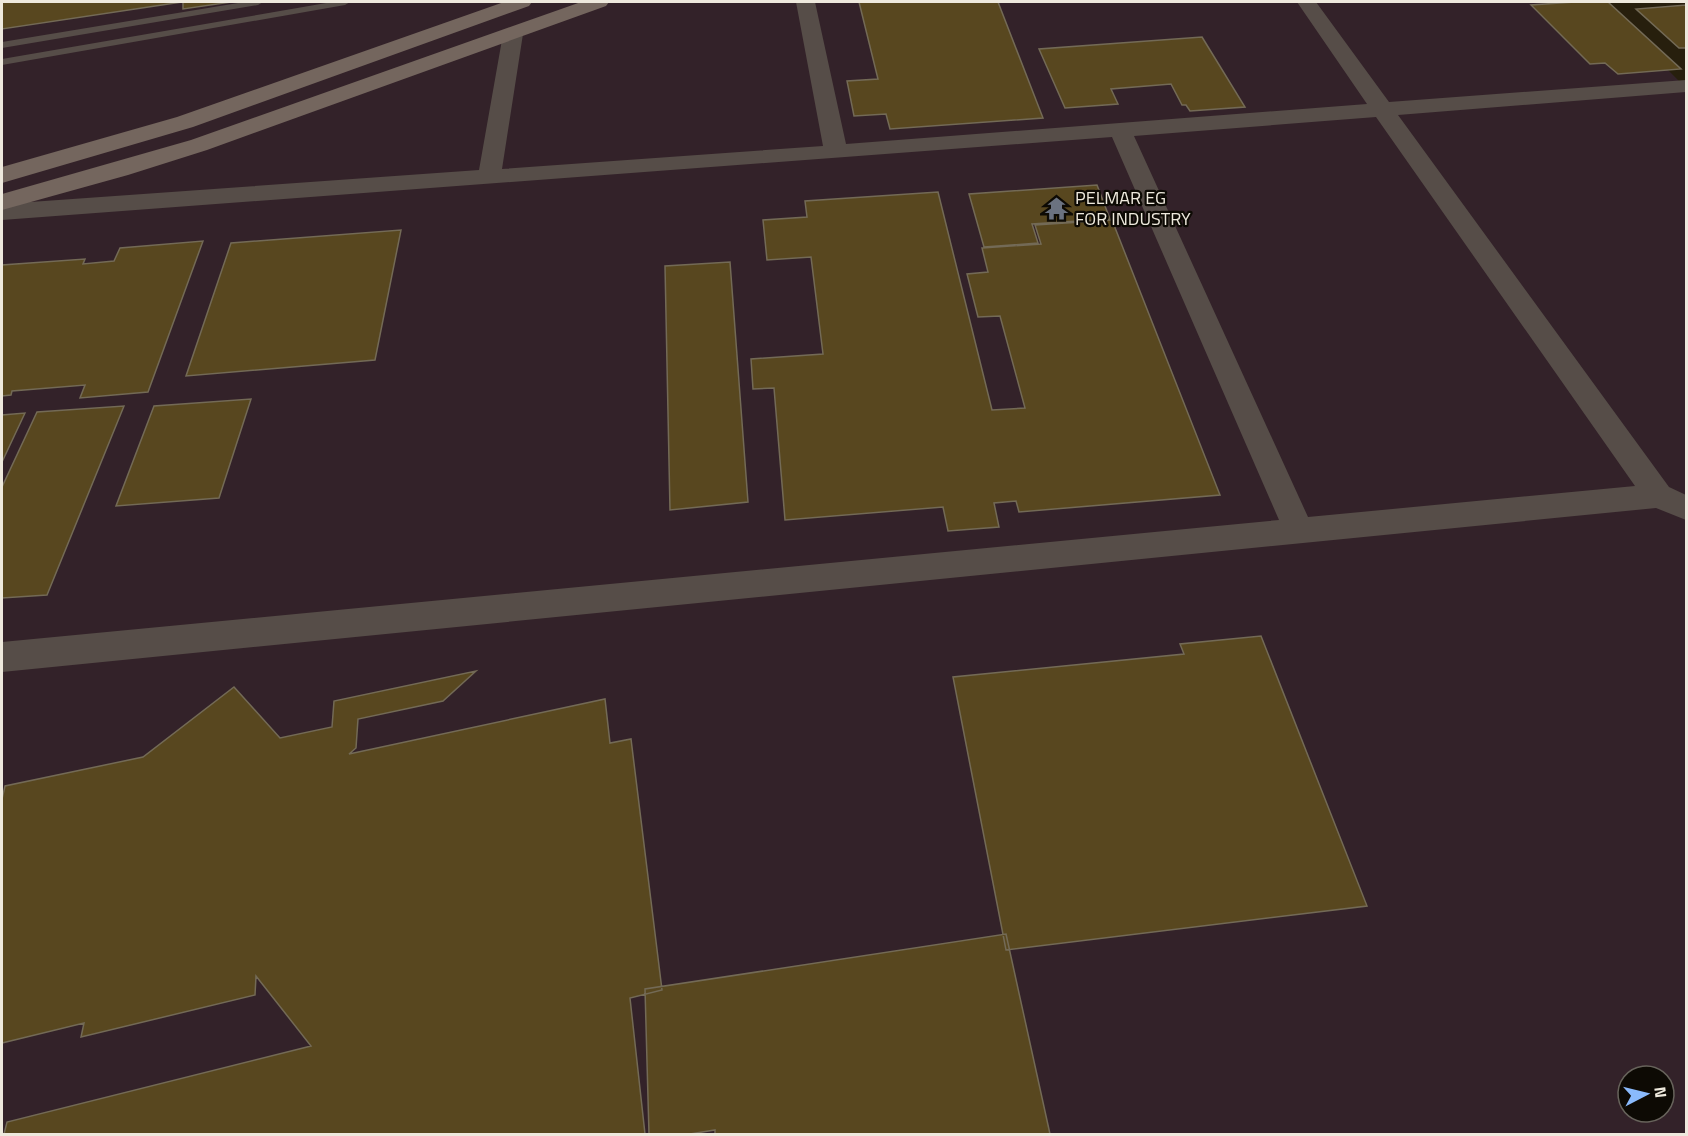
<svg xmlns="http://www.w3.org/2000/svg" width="1688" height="1136" font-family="'Titillium Web',sans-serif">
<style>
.industrial{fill:#332229;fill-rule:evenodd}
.building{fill:#58471f;stroke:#736a56;stroke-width:1.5}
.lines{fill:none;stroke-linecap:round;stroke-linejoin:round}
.lane{fill:#564d48;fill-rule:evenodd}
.street{fill:#564d48;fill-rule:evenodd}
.secondary{fill:#74665e;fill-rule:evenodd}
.labels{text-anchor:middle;stroke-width:4.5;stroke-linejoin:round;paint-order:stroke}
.far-poi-label{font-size:18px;fill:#eee9dd;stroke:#0d0a04;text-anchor:start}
</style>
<rect width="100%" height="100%" fill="#271f0d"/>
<!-- industrial -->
<path class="industrial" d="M2,2H1600L1686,88V1134H2ZM1628,1076H1664V1112H1628Z"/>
<!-- building -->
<path class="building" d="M2,2H182L2,29Z
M183,2H231L183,9Z
M859,2H998L1043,118L890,129L886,114L854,116L847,81L878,79Z
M1575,2H1608L1681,69L1618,74L1605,63L1590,64L1531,5Z
M1686,5V48H1679L1636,9Z
M1202,37L1245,107L1190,111L1186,105H1182L1171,84L1111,89L1118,104L1065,108L1039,49Z
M1097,185L1110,219L1032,224L1038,243L984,247L969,194Z
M938,192L992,410L1025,408L1000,316L978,317L967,274L988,272L982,248L1041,244L1035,225L1112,220L1220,495L1019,512L1016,501L994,503L999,527L948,531L943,507L785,520L774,388L753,389L751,359L823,354L811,257L767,260L763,220L807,217L805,201Z
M401,230L375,360L186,376L231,243Z
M203,241L148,392L80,398L85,385L12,391L11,395L2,396V265L85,259L83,264L114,261L120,248Z
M730,262L748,502L670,510L665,266Z
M251,399L219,498L116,506L154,406Z
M124,406L47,595L2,598V487L37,412Z
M25,413L2,462V415Z
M1261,636L1367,906L1006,950L953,677L1184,654L1180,644Z
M476,671L443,701L358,719L356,748L349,754L605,699L610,743L631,739L662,990L630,998L645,1134H4L7,1122L311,1046L256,976L255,995L81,1037L84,1023L2,1043V799L5,786L143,757L234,687L280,738L332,727L334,701Z
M1006,934L1050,1134H715V1130L690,1134H649L645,989Z"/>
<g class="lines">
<!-- lane -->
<path class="lane" d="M244,2H263L258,5L2,48V42Z
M332,2H350L345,5L2,65V59Z"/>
<!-- street -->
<path class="street" d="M796,2H815L846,144L1367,104L1297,2H1316L1389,102L1686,80V92L1398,115L1669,487L1686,495V520L1656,508L2,672V642L1279,520L1112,137L2,220V204L479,170L503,34L506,30H520L523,34L502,169L823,146ZM1376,117L1635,486L1308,517L1134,136Z"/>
<!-- secondary -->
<path class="secondary" d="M504,2H532L529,6L193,127L2,183V167L177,117Z
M581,2H609L606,6L207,150L128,175L2,210V194L191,140Z"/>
</g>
<!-- icons -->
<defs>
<symbol id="temple-bare" viewBox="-9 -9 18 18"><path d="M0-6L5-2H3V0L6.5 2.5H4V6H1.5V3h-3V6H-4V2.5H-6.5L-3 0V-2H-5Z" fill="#6b7280" stroke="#0d0a04" stroke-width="2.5" paint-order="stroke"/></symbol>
</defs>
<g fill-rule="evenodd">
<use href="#temple-bare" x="1040" y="192" width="33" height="33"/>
</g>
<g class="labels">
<!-- far-poi labels -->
<g class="far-poi-label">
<text x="1075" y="204">PELMAR EG<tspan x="1075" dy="21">FOR INDUSTRY</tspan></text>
</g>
</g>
<!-- border -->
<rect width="1688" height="1136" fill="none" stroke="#eee9dd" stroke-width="6"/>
<!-- north arrow -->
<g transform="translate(1646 1094) rotate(83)"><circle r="28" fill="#0d0a04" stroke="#67635b" stroke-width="1.5"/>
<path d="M0-4.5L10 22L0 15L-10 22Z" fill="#8abafc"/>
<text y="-9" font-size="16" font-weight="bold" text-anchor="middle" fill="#eee9dd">N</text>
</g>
</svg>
